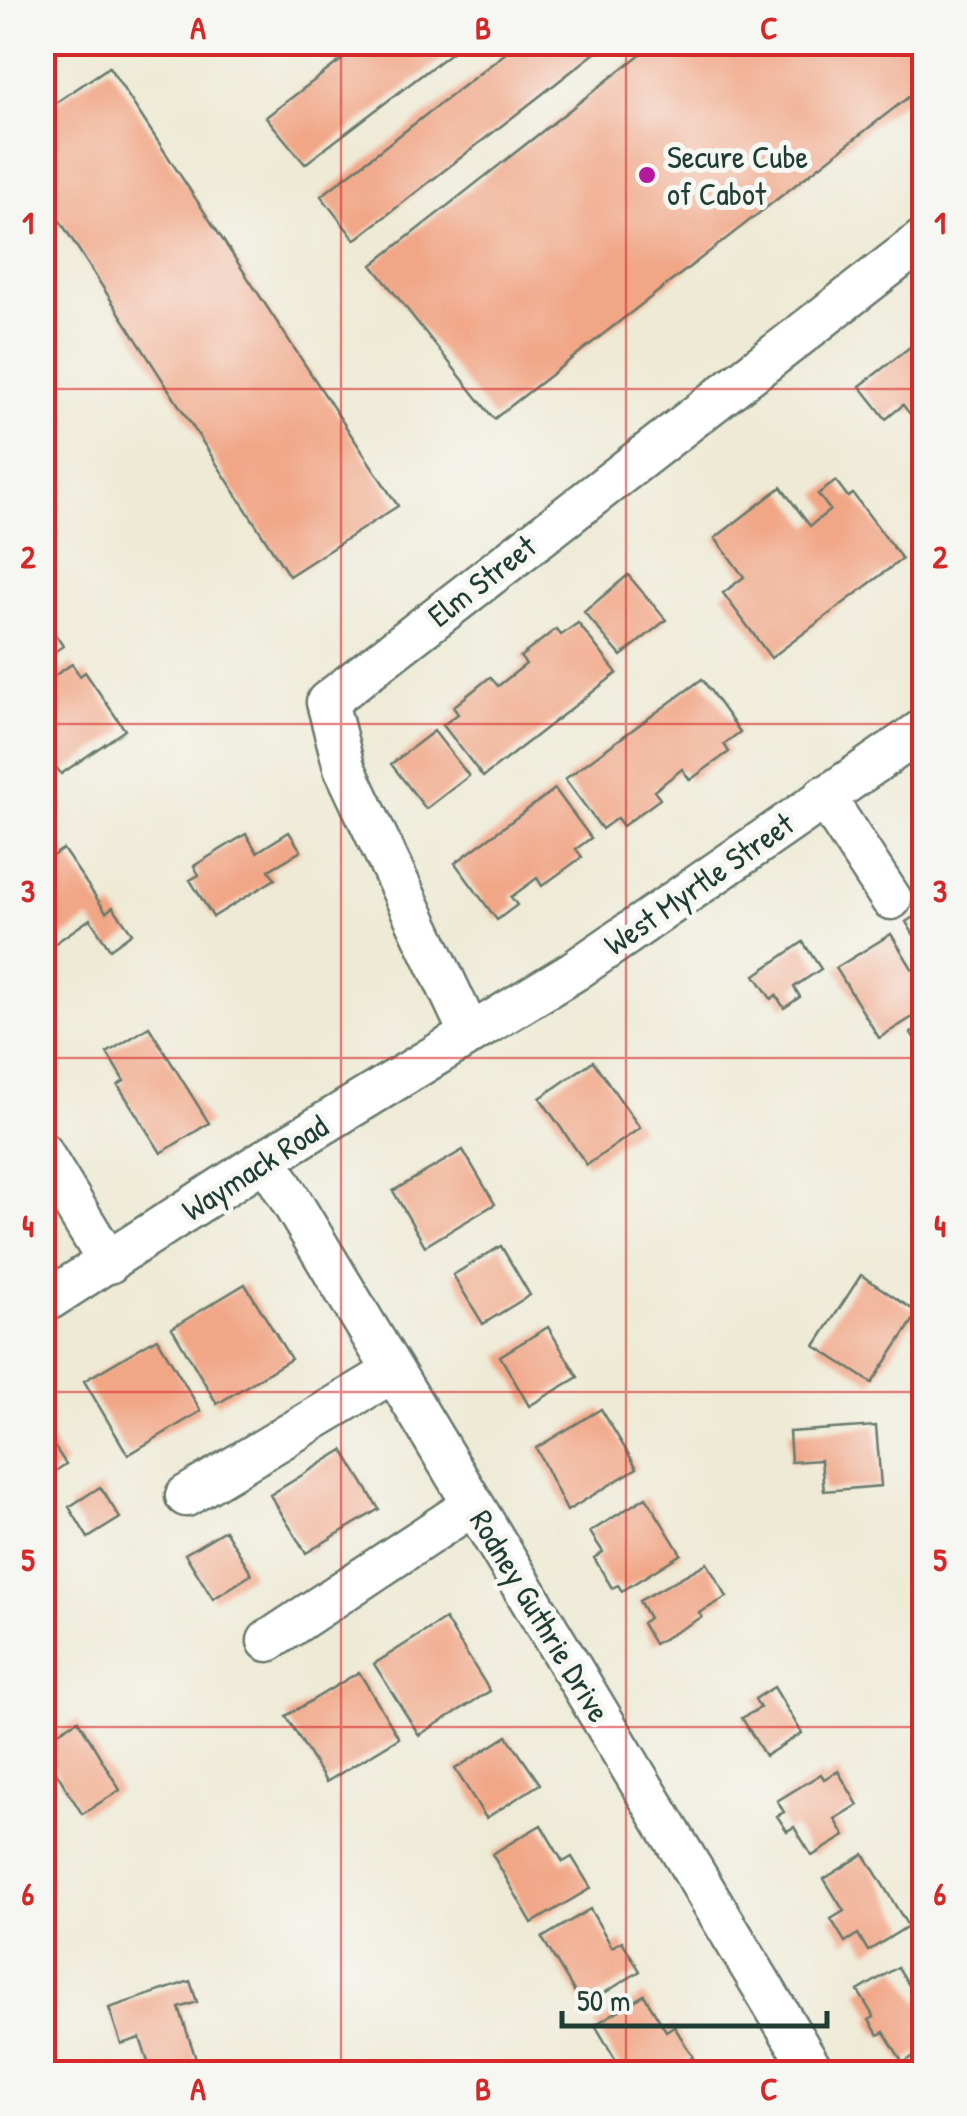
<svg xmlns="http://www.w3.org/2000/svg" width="967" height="2116" font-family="'Patrick Hand',sans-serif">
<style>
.building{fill:#f1a686}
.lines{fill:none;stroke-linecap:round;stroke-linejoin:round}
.minor-casing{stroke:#677a6c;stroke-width:45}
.minor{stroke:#fff;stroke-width:40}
.grid{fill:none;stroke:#d62828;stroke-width:2.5;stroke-opacity:0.55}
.poi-dot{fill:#b5179e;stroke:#f6f6f2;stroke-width:4}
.labels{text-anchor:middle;stroke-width:10;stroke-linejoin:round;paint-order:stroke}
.poi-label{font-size:32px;fill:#1f3d34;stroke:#f6f6f2;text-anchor:start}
.street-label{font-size:32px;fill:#1f3d34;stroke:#f6f6f2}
.neatline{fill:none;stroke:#d62828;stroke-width:4}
.grid-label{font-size:32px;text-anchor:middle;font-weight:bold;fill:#d62828}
</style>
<rect width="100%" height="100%" fill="#f6f6f2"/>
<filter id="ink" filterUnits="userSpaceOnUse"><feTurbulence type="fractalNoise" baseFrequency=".01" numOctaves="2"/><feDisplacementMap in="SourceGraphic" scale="20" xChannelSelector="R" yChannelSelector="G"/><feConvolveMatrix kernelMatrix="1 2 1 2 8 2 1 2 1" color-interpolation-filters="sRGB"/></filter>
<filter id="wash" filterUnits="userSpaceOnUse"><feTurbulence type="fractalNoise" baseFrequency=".0048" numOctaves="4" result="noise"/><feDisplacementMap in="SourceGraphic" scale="40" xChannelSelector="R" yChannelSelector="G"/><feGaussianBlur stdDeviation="2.25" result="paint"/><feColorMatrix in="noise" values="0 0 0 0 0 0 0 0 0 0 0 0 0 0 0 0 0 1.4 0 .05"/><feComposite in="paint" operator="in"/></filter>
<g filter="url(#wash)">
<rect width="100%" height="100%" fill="#eeead5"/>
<g id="blocks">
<!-- building -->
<path class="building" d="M365,42H465L305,164L266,117Z
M520,42H609L355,240L321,196Z
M656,42H924V85L494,419L372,265Z
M109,67L398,506L289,576L42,193V112Z
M924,336V389L918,394L924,402L910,414L903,405L886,419L860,386Z
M836,481L848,497L853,494L902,559L771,658L723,593L744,577L715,538L781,487L810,526L830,510L818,494Z
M628,575L666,620L621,656L584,612Z
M42,615L63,646L42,660Z
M578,623L617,673L483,777L443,725L458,714L453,707L490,677L498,686L526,664L520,657L556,629L561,635Z
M72,664L80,676L85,672L125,730L61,774L42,747V684Z
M702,679L740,732L724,744L729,752L690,780L682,769L654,791L660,799L623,826L617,818L602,829L565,779Z
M434,731L469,776L426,809L391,764Z
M555,789L591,838L576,849L582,857L542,886L537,878L511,897L517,905L497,920L455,863Z
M289,832L301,851L269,870L275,879L213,917L190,880L199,875L194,866L246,834L257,852Z
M63,849L106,912L113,907L132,933L110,949L90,919L51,946L42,935V863Z
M924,910V952L906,922Z
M891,934L924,988V1010L879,1038L836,968Z
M803,942L821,969L794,987L800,997L784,1008L776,995L771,999L755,975Z
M924,1024V1052L911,1033Z
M149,1027L209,1123L161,1153L118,1085L124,1081L107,1053Z
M593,1061L640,1128L587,1165L540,1098Z
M463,1150L495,1204L425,1246L393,1191Z
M501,1246L530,1295L483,1324L453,1275Z
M861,1275L918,1313L872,1383L815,1346Z
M245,1284L291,1359L217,1404L172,1328Z
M548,1327L578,1377L529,1406L500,1356Z
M157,1338L201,1411L128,1455L84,1381Z
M601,1409L637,1468L567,1511L536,1448Z
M876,1426L881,1486L824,1491L821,1460L791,1462L789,1432Z
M42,1428L66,1464L42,1480Z
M343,1450L379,1509L306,1553L270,1495Z
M100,1487L120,1518L88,1538L69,1507Z
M646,1497L681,1554L622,1591L618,1585L612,1588L594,1558L603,1552L590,1532Z
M225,1530L252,1574L213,1599L185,1554Z
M707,1563L727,1597L699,1613L702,1617L654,1644L642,1623L649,1618L639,1601Z
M445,1619L490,1691L419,1735L374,1664Z
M359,1672L399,1738L326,1782L286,1716Z
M774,1687L802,1733L765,1756L742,1718L760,1708L755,1699Z
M78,1720L120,1790L82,1814L42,1749V1742Z
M507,1736L540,1784L486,1818L455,1769Z
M838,1771L858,1805L835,1819L845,1836L812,1856L794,1827L787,1831L777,1816L784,1812L777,1801L821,1774L824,1779Z
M541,1825L563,1862L572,1857L591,1888L532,1923L492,1854Z
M864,1854L908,1926L868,1951L858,1934L845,1942L831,1919L844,1911L824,1879Z
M590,1909L612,1947L622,1941L640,1971L583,2006L542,1938Z
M898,1967L924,2010V2049L903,2063L884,2032L878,2035L869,2020L874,2017L858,1991Z
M190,1981L197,2002L179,2008L197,2062L152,2074L140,2038L121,2044L109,2008Z
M644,1995L666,2031L674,2026L693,2057L666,2074H624L595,2025Z"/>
</g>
</g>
<g filter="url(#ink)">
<use href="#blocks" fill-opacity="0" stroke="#677a6c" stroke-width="2.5"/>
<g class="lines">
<defs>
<path id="minor" d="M824,796L891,899
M470,1034L344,767L327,702L924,239
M42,1153L109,1263
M266,1159L815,2074
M42,1304L266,1159L574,971L924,729
M186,1496L393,1372
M268,1641L473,1505"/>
</defs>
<!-- minor casing -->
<use href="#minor" class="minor-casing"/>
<!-- minor -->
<use href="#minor" class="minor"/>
</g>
</g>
<!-- grid -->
<path class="grid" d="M341,42V2074M626,42V2074M42,389H924M42,724H924M42,1058H924M42,1392H924M42,1727H924"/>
<!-- markers -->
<circle class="poi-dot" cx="647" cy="175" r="10"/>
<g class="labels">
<!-- poi labels -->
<g class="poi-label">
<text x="667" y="168">Secure Cube<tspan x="667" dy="37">of Cabot</tspan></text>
</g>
<!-- street labels -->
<g class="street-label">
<text transform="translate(482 581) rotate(-38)" y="11">Elm Street</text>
<text transform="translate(699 884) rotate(-35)" y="11">West Myrtle Street</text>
<text transform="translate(255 1168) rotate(-33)" y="11">Waymack Road</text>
<text transform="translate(540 1616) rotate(59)" y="11">Rodney Guthrie Drive</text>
</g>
</g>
<!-- margin -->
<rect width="967" height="2116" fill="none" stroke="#f6f6f2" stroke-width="110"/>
<!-- scale -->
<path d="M562 2011v15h265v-15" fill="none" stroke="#1f3d34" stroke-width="5"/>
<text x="577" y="2011" font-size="30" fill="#1f3d34" stroke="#f6f6f2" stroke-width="8" paint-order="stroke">50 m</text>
<rect x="55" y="55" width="857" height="2006" class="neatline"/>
<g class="grid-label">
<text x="198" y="39">A</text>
<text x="483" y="39">B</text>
<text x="769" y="39">C</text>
<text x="28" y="234">1</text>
<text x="940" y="234">1</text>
<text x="28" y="568">2</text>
<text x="940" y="568">2</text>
<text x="28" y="902">3</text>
<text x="940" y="902">3</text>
<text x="28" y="1237">4</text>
<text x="940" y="1237">4</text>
<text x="28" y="1571">5</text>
<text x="940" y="1571">5</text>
<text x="28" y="1905">6</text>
<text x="940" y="1905">6</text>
<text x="198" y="2100">A</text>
<text x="483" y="2100">B</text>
<text x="769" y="2100">C</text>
</g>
</svg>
